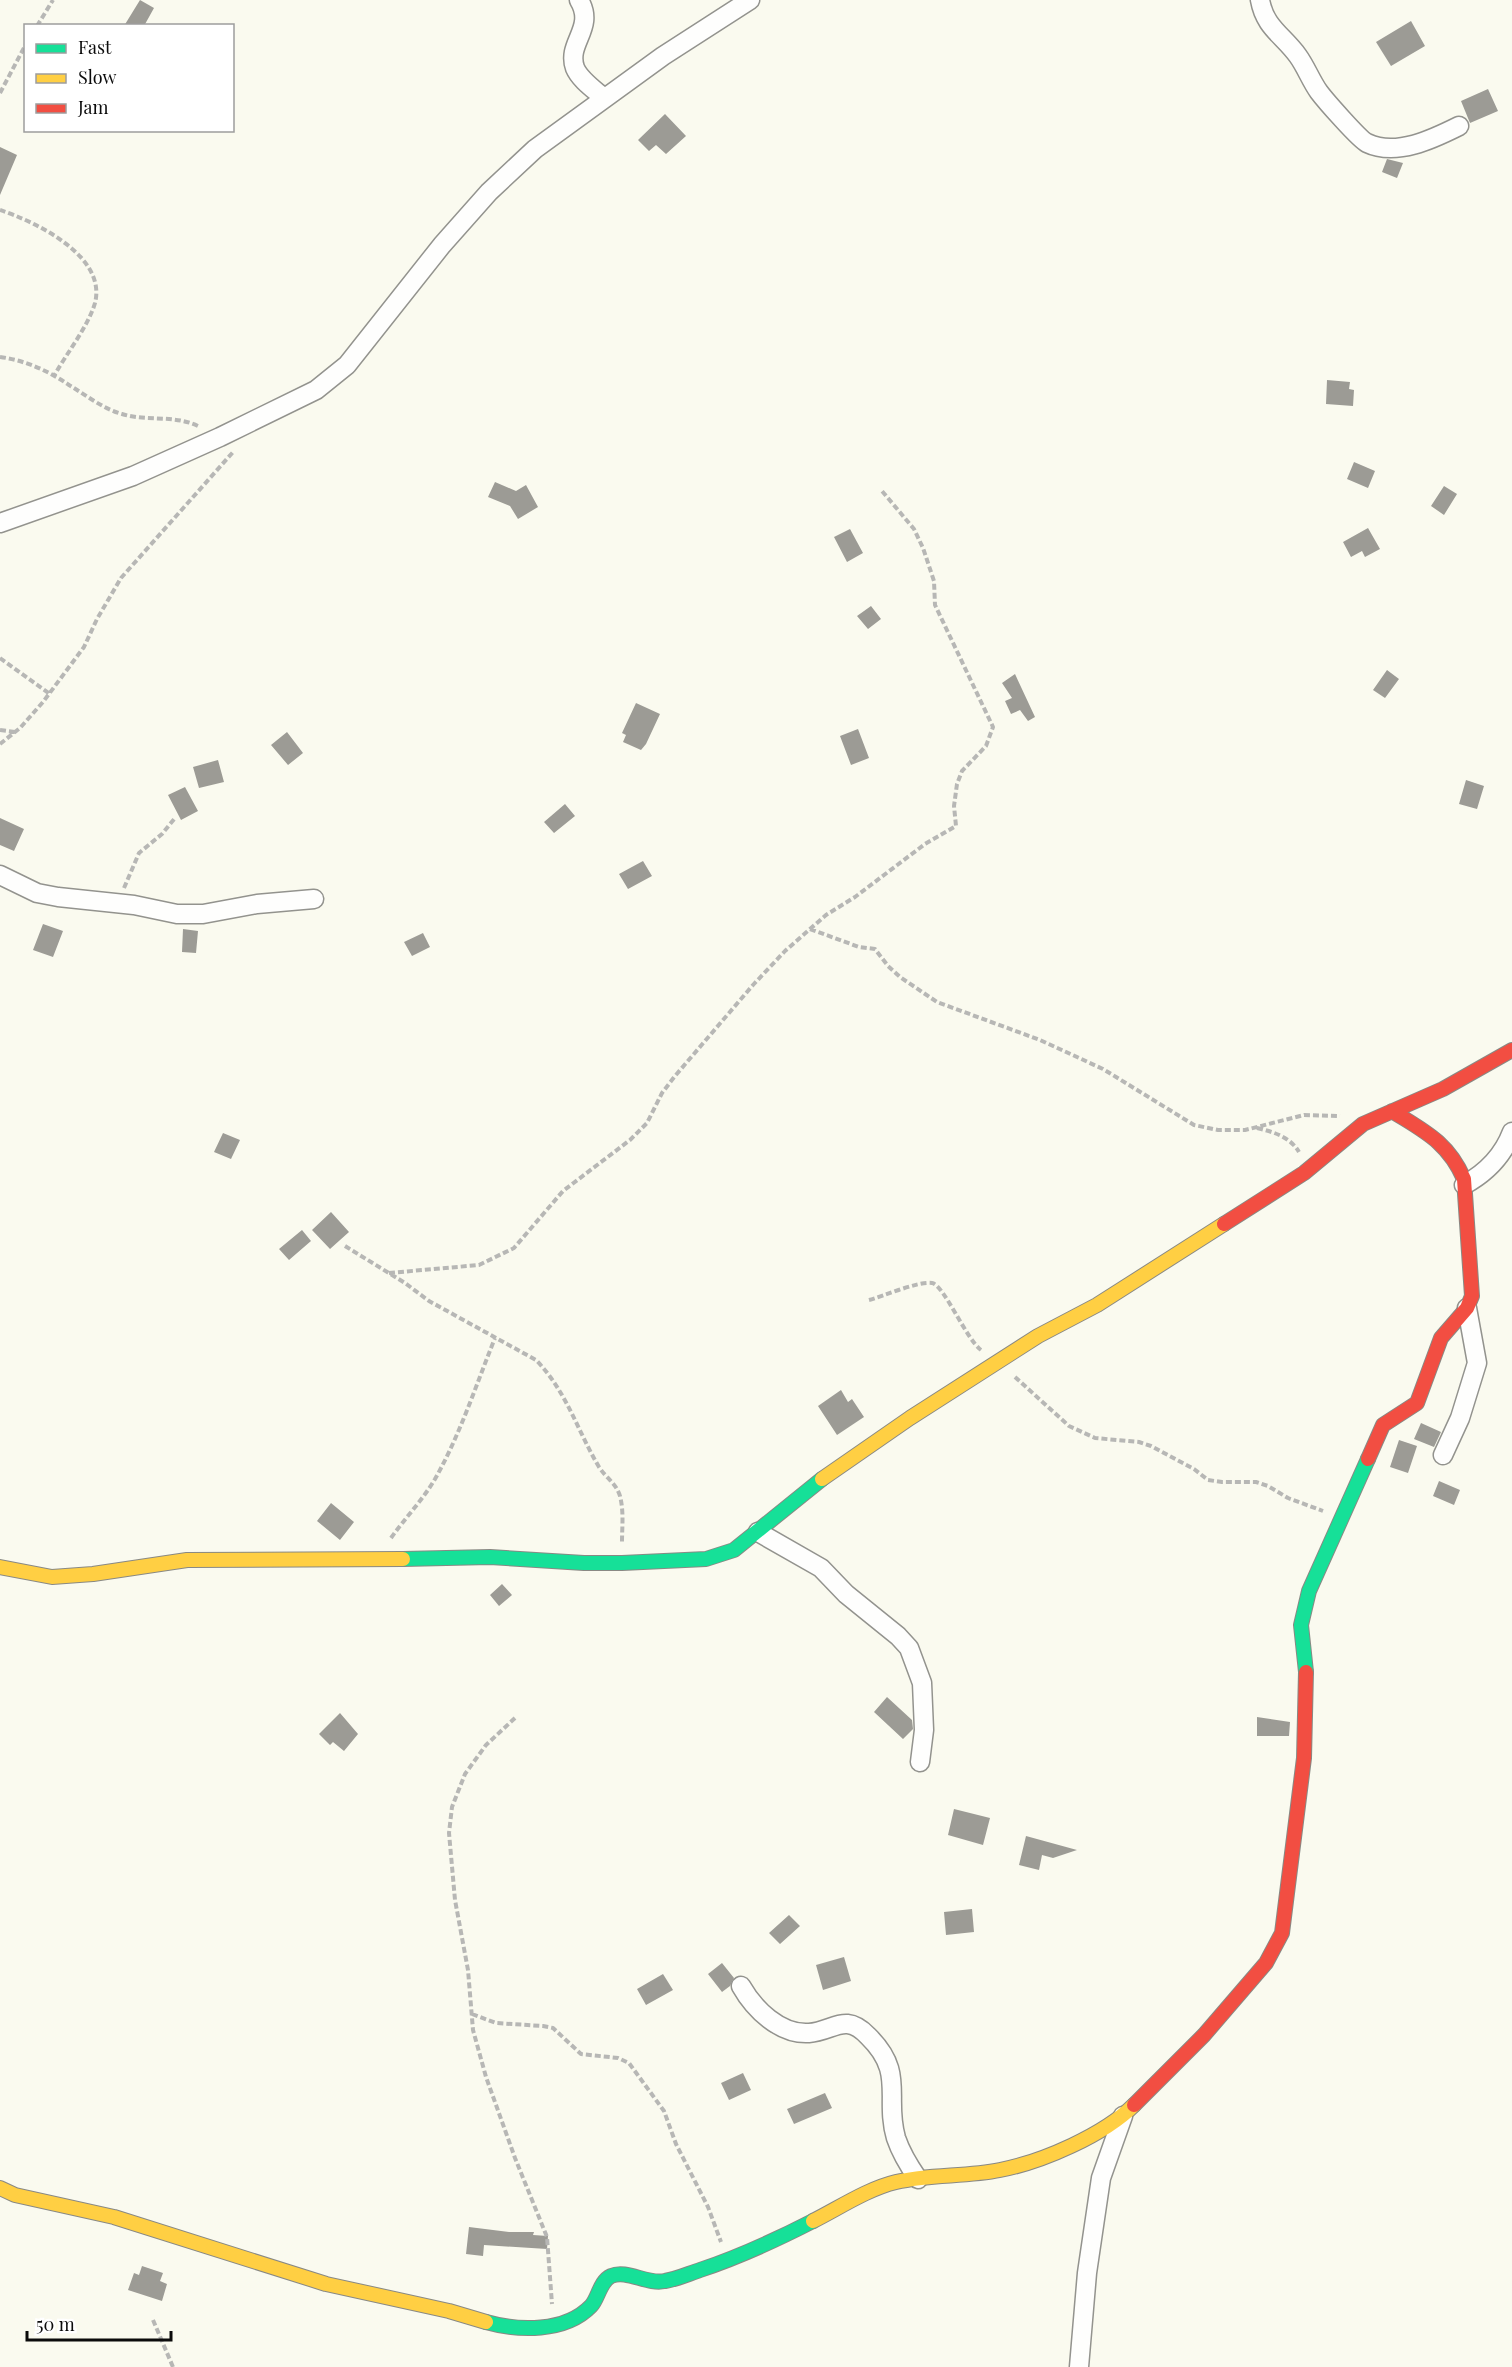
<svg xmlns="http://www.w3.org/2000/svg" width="1512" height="2367" font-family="'Playfair Display',serif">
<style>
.building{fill:#9c9b95}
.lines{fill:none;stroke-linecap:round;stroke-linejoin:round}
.street-casing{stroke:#93938e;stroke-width:21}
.fast-casing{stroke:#898984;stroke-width:16}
.slow-casing{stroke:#898984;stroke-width:16}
.jam-casing{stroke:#898984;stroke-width:16}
.path{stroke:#b7b7b5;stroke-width:4;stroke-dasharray:6 3;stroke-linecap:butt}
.street{stroke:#fefefd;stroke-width:18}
.fast{stroke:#16e098;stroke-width:14}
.slow{stroke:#ffcf43;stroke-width:14}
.jam{stroke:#f24e42;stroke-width:14}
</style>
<rect width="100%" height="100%" fill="#fafaef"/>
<!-- building -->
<path class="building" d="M140,0L154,8L144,26H124Z
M1411,21L1425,46L1391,66L1376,42Z
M1488,89L1498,111L1470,123L1461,101Z
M665,114L686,136L666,154L656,145L649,151L638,140Z
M0,147L17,155L0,195Z
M1387,159L1403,163L1397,178L1382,172Z
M1327,380L1350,382L1349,389L1354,390L1353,406L1326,404Z
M1354,462L1375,471L1368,488L1347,479Z
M495,482L516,491L526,485L538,507L518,519L510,506L488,497Z
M1444,486L1457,494L1444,515L1431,506Z
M1368,528L1380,549L1365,557L1362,551L1351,557L1343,542Z
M850,529L863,553L847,562L834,537Z
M871,606L881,619L868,629L857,616Z
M1387,670L1399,679L1385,698L1373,690Z
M1015,674L1035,717L1028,721L1020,710L1011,714L1005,701L1012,698L1002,683Z
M636,703L660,714L646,744L641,750L623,742L626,735L622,733Z
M858,729L869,758L851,765L840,736Z
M287,732L303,753L288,765L271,745Z
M218,760L224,782L199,788L193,767Z
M1466,780L1484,786L1477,809L1459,804Z
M185,787L198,811L181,820L168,795Z
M565,804L575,816L554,833L544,822Z
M0,818L24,829L14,851L0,845Z
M643,861L652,876L628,889L619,874Z
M43,924L63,931L53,957L33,950Z
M183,929L198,931L196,953L182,952Z
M423,933L430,947L412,956L404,942Z
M223,1133L240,1140L231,1159L214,1152Z
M331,1212L349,1232L330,1249L312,1230Z
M302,1230L311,1241L289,1260L279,1249Z
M841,1390L848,1402L852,1399L864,1417L837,1435L818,1406Z
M1421,1423L1441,1432L1434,1447L1414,1439Z
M1399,1440L1417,1446L1408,1473L1390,1467Z
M1439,1481L1460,1490L1454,1505L1433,1496Z
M331,1503L354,1522L340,1540L317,1521Z
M502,1584L512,1595L499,1606L490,1595Z
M887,1697L912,1720L913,1729L903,1739L874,1712Z
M340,1713L358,1734L344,1751L333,1742L330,1745L319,1734Z
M1257,1717L1290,1722L1289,1736H1257Z
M954,1809L990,1818L983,1845L948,1835Z
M1026,1836L1077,1850L1053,1858L1042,1855L1039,1870L1019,1865Z
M972,1909L974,1932L946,1935L944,1912Z
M789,1915L800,1926L780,1944L769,1933Z
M844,1957L851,1981L823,1990L816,1965Z
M722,1963L734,1978L730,1986L722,1992L708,1974Z
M663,1974L673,1990L646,2005L637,1989Z
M743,2073L751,2090L729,2100L721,2083Z
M825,2093L832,2108L794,2124L787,2109Z
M469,2227L509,2232H534L533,2235L548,2236L547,2249L484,2245L483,2256L466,2254Z
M142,2266L163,2273L160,2281L167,2284L162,2301L128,2290L134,2273L139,2275Z"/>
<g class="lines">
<defs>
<path id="street" d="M579,0C596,28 566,43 575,68C580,80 595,90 604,98
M1260,0C1265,28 1283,35 1298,56C1306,67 1311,81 1319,92C1325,100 1359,139 1367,143C1396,157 1433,139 1459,126
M0,523L133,476L220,437L316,390L347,365L442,245L489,192L535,149L663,56L750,0
M0,875L37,893L58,897L134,905L177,914H203L257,904L314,899
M1464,1185C1486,1173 1503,1156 1512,1132
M1443,1455L1460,1418L1477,1363L1467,1308
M758,1532L821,1568L846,1594L898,1636L909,1648L922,1683L924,1730L920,1762
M741,1986C754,2009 780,2035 809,2033C834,2031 845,2012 868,2036C906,2073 884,2097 896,2138C901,2153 909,2166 918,2179
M1079,2367L1087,2273L1101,2178L1123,2116"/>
<path id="fast" d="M403,1559L490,1557L584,1563H622L706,1559L734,1550L822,1479
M1306,1672L1301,1625L1309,1591L1368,1459
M486,2322C518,2331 565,2333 591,2306C598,2299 600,2281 611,2276C627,2269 647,2285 665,2281C677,2279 688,2274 700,2270C739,2257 776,2240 813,2221"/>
<path id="slow" d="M822,1479L910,1418L1038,1336L1097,1305L1224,1224
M0,1567L52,1577L93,1574L187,1560L403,1559
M0,2188L15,2195L114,2217L326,2284L449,2311L486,2322
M813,2221C839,2208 867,2189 896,2182C930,2174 966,2177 1000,2170C1042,2162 1104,2135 1134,2105"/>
<path id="jam" d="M1224,1224L1304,1173L1363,1124L1443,1089L1512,1050
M1368,1459L1383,1425L1417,1403L1441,1338L1467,1308L1472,1296L1464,1179C1448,1142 1424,1131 1392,1111
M1134,2105L1204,2035L1266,1963L1282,1933L1304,1758L1306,1672"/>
</defs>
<!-- street casing -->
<use href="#street" class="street-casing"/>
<!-- fast casing -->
<use href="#fast" class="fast-casing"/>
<!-- slow casing -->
<use href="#slow" class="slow-casing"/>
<!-- jam casing -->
<use href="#jam" class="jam-casing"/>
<!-- path -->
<path class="path" d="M37,26L53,0
M0,93L26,44
M0,210C36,222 107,256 95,303C88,327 66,354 54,376
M0,357C24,360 49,371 69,385C86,395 103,409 122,414C148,422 175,414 200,427
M0,658L50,694
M0,730L15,732
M0,744L20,728L43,702L84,647L97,619L121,578L234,451
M124,888L139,853L162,834L175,818
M810,929L859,947L875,949L888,966L900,977L937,1002L1040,1040L1103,1069L1194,1125L1218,1130H1245L1304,1115L1340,1116
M1257,1128C1274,1132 1290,1137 1299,1152
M345,1246L405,1283L429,1301L536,1360C567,1392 577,1430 599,1467C606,1478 616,1483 620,1496C624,1512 622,1527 622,1542
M389,1273L479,1265L514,1248L563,1191L630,1140L647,1123L662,1093L675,1076L753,985L785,951L826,915L855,897L925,844L956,826L954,806L957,784L962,771L986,746L993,727L935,605L934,581L923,548L914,529L882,491
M869,1300C884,1296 918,1281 932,1283C944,1285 966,1339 981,1350
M1015,1377L1069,1426L1095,1438L1139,1442L1151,1446L1194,1469L1208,1480L1222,1482H1256L1268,1486L1288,1498L1323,1511
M391,1538C405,1518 422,1501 435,1479C460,1435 476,1385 495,1338
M515,1718L486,1745L465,1774L452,1807L449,1833L455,1900L468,1970L473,2030L486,2077L515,2158L547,2237L552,2304
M472,2014L496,2023L543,2026L553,2028L581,2054L618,2058L629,2063L664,2111L676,2144L708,2207L721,2242
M153,2320L173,2367"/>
<!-- street -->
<use href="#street" class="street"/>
<!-- fast -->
<use href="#fast" class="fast"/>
<!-- slow -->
<use href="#slow" class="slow"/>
<!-- jam -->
<use href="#jam" class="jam"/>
</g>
<!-- legend -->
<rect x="24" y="24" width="210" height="108" fill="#ffffff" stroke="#9d9d9d" stroke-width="1.5"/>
<rect x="36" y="44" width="30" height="9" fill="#16e098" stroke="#9d9d9d" stroke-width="1.5"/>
<text x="78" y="54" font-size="18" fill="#0b0b0b">Fast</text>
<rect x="36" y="74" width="30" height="9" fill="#ffcf43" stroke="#9d9d9d" stroke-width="1.5"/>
<text x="78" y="84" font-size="18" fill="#0b0b0b">Slow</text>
<rect x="36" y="104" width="30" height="9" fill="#f24e42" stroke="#9d9d9d" stroke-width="1.5"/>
<text x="78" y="114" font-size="18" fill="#0b0b0b">Jam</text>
<!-- scale -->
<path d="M27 2331v9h144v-9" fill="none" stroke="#0b0b0b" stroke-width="3"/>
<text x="36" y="2331" font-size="18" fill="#0b0b0b" stroke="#ffffff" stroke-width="4.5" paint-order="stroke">50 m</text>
</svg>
